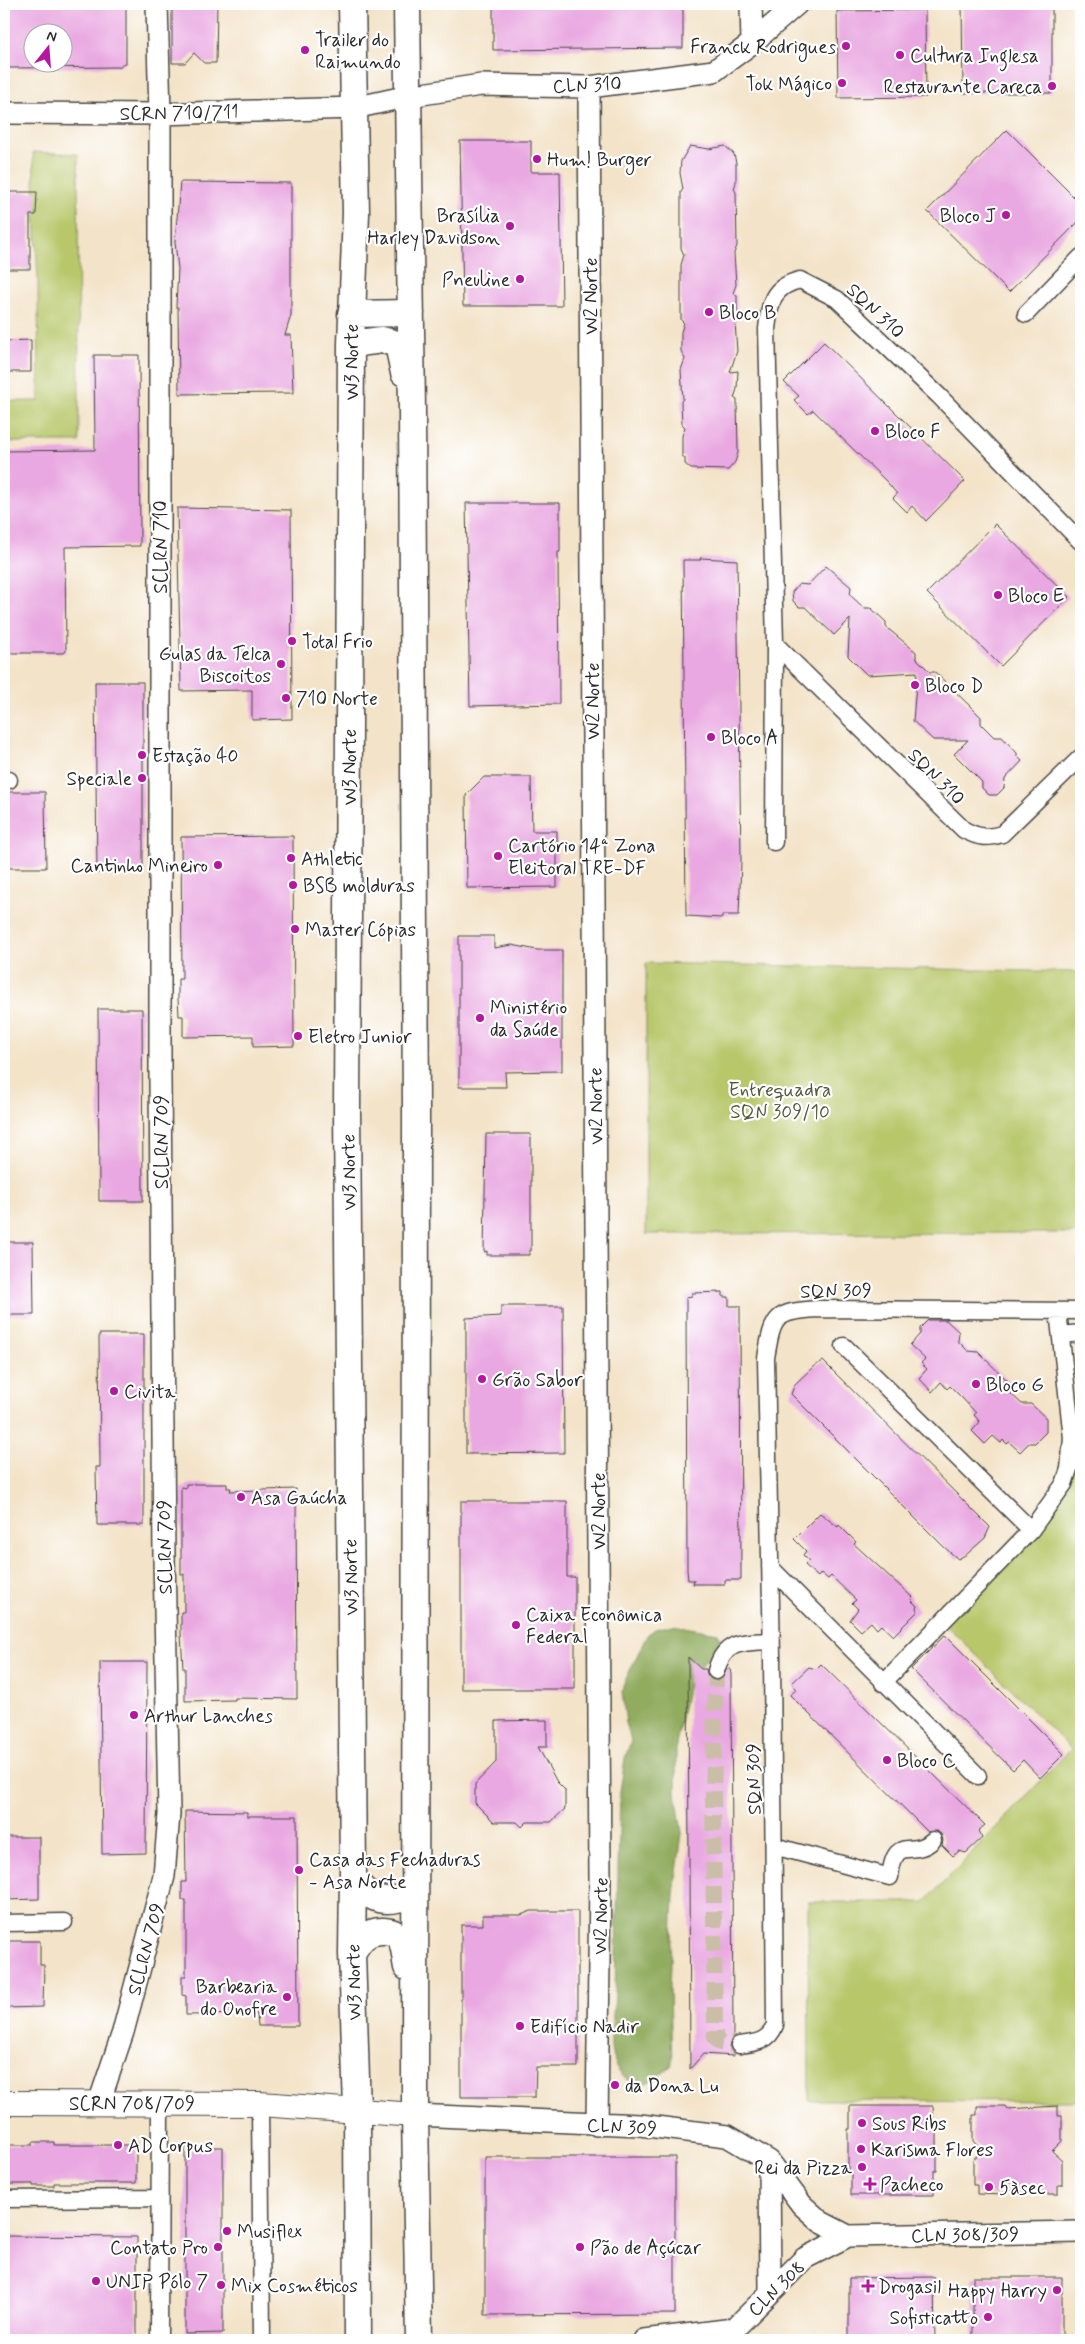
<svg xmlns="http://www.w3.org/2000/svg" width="1085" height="2344" font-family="Mynerve,sans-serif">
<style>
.green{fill:#b7c76a;stroke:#71794a}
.forest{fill:#91ac5e;stroke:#5e6c44}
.building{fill:#e9a8e1;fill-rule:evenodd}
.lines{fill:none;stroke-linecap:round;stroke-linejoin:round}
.minor-tunnel{stroke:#cbbea9;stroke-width:16;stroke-dasharray:16 8;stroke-linecap:butt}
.minor-casing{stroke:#494743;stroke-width:19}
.tertiary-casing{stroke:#494743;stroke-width:24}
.secondary-casing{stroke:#494743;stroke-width:26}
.primary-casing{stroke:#494743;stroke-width:29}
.minor{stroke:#fff;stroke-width:16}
.tertiary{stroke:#fff;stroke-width:21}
.secondary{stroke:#fff;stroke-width:24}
.primary{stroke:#fff;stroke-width:26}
.poi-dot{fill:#b5179e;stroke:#fff;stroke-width:2}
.labels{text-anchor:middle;stroke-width:4.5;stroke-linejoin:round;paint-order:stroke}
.poi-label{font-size:19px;fill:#2b2b2b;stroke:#fff;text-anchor:start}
.street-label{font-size:19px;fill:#2b2b2b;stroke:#fff}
.park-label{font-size:19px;fill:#555a3e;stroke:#fff}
</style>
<rect width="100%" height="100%" fill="#fff"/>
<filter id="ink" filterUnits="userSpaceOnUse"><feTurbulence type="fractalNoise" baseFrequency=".02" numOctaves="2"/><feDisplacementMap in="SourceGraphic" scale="10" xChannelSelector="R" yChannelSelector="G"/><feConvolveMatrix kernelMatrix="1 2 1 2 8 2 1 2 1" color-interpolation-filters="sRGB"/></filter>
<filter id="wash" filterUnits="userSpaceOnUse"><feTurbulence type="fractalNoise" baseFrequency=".0096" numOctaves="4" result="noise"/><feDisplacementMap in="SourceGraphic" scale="20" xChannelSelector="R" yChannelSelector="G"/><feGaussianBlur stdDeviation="1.12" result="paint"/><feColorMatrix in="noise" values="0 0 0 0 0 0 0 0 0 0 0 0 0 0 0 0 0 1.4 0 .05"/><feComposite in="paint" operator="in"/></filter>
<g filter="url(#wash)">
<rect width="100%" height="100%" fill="#f3e3c8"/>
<!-- green -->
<path class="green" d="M33,152L78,154L79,442H4V401H39L38,285Z
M646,963L1081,972V1233L646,1234Z
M1081,1452V2101L809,2100L808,1902H925L1071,1749L944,1623L1062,1495Z"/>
<!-- forest -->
<path class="forest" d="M673,1625L718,1633L721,1641L718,1650L704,1661L688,1683L676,1744V1793L682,1833L674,1894L670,1986L672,2066L642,2086C598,2072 613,2030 615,1995L620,1792L625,1758L631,1741L626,1723L622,1692L624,1683L647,1635L655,1629Z"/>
<g id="blocks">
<!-- building -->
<path class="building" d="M4,4H126V63L122,64L119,67L9,68L4,60ZM32,32H62V62H32Z
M172,4H217L216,63H204L194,53L185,63H172Z
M493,4H683V48L493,50Z
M962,4H1052V93H963Z
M925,10L926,97L838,98L837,11Z
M1007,130L1081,204V219L1009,292L927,211Z
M460,141H531V172H560L562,306H463Z
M690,146L709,149L725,146L734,154L736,163V182L734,189L736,192L737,246L734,253L736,285L733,293L737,296V320L735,322L737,351L730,372L738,371L737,389L734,398L737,400L738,453L735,462L728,470L691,469L685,464V458L682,456V436L685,427L682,424L681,401L683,399L681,370L685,359L681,351V332L684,323L681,320V265L684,255L681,248V192L683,189L680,173L681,161Z
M180,182L291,183V315L285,335H291L293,393L179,394L178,307H176L178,269L175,242Z
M4,192H37L36,215H30V269H4Z
M31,340V372H4V341Z
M824,342L965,481L926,521L912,506L907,512L893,498L897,494L888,483L813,410L808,414L794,400L799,396L784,382Z
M94,355H139L140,546L65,547L66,651L64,653H4V451L95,450Z
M466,503H560V552H558L559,704L470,706Z
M177,508L291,510L292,719L252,720V690L181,691Z
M995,524L1069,597L1001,666L927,593Z
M700,558L737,560L741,861L739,915H722V918L686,916L683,560H701Z
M826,566L851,587L850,595L864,608H871L886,622V627L916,652V658L930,672H935L974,710L981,717V724L994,737H1002L1017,753V756L1022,761L1005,779L1004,788L997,795H989L982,788V782L954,754L968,740H933L913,721L917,672L867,675L848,656L850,619L834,635L805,607H799L793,601L792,592L799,584L808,585Z
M95,682H143V872L97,873Z
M484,777H531L532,831H557V887L467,888L466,795Z
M4,792H45L46,868H8L4,867Z
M293,836L294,1046L253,1047V1036L183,1037V1016H179L178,998V979H182L181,837Z
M459,936H494V948L512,945L537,950H562V1071L505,1072L506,1087H459Z
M98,1009H142L143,1201H99Z
M486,1134H530L531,1138V1251H529V1255H487V1251L484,1252Z
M4,1242H33L34,1315H7V1307H4Z
M723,1292V1297H729V1306H740L741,1580H725V1584H693L694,1580H688L687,1570L686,1297L692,1296V1293Z
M501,1306H563L564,1453L466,1454V1318L501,1316Z
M928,1320H946L959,1332L958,1341L968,1351L978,1352L1012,1385L1011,1394L1022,1404H1031L1046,1418V1432L1035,1443H1029L1020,1452L1009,1442L1007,1444L1003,1440L1001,1443L993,1436L985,1444L972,1431L980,1422L974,1415L976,1413L963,1399L950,1386L947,1389L941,1382L932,1392L919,1378L927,1369L921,1363L925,1359L910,1345L920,1334V1328Z
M99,1334H144V1525H97L96,1467H100Z
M823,1361L990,1527L985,1538L967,1554L958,1559L944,1547L791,1394L795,1384L814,1366Z
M186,1484H227V1488H231L230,1491L296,1489L297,1699L235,1698V1700L185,1701V1668H183L181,1634V1612H184V1574H181V1487L186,1488Z
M461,1501H567V1577H575V1689H461Z
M820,1513L838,1527L839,1525L856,1542L854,1544L912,1597L911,1600L917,1606L916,1608L918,1611L893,1636L881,1625L877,1629L871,1622L861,1631L850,1620L858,1609L852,1603L856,1600L831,1576L828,1579L821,1573L818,1577L805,1565L809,1561L803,1555L806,1551L794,1539Z
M945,1635L1064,1754L1040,1778L1023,1760L1013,1770L911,1669Z
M688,1657L701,1669H706L708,1677L712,1680L722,1679L727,1669H730L731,1674L733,2037L729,2046L734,2056L703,2054L690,2069Z
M100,1662H147L146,1853L102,1854Z
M821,1664L985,1825L978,1831L982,1838L966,1853L959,1851L953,1856L942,1845L943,1840L941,1834L937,1831L928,1832L790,1695L796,1690L792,1683L809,1667L816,1669Z
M547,1720V1747H538L557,1782L565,1790V1809L551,1822H527L522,1827L517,1822H494L475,1803V1784L496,1762V1721Z
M185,1811L247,1812V1816H297L298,2026H258L257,2014L186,2015V1996L182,1995V1976H186V1900H182V1882H186Z
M4,1837H39V1899L4,1900Z
M531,1911H578V2067H536L535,2097H461V1925H483V1915H521Z
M4,1941H40V1965H44L43,2007L4,2008Z
M850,2106H933L934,2130H937V2171H934V2195H851V2171H848V2129H850Z
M977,2106H1005L1007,2109L1058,2106V2116H1062V2141L1052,2151L1062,2160V2185H1058V2194H1031L1028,2191H1008L1005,2195L977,2194V2185H973V2159L983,2151L973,2141V2115H977Z
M33,2142H54V2145H136V2183H54V2186H33V2184H4V2145H33Z
M185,2147H223V2333L185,2334Z
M485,2157H675V2314L485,2315Z
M4,2236L137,2237V2338L4,2339Z
M934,2277L935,2340H849V2278Z
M973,2277H1062V2340H973Z"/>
</g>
</g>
<g filter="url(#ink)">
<use href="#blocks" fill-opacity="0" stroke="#494743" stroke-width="1"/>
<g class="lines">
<!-- minor-tunnel -->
<path class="minor-tunnel" d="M716,1671L713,1799L715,2038L720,2043L739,2045"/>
<defs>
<path id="minor" d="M1026,314L1081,257
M775,644L964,830C978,837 986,839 1002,834L1081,757
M4,780H9
M774,842L775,644L767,329C770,303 771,287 800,280L837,299L939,396L1081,542
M1061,1335L1081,1333
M844,1346L1031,1530
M770,1567L978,1776
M716,1671C724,1640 744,1642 771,1641
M883,1683L1031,1530L1064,1484L1069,1469L1072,1438L1058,1311
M774,1846L890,1877C895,1832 912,1860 933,1840
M4,1923L64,1922
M739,2045C755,2043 769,2042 775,2025L772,1656L766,1358C773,1315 775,1312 818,1309L1081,1311
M260,2104L262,2340
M4,2199L159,2198
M159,2340L160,2103"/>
<path id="tertiary" d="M751,4L752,43
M589,87L600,1878L597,2125
M4,113L160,114L354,108L409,96L481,85L589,87L714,71L752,43L797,4
M99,2103L123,2032L164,1876L169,1814L164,1556L160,1078V114L157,4
M415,2115L640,2125L727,2136L769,2161L802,2205L821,2222L848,2236
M769,2161L770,2292
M644,2340L734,2329L805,2258L848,2236L1081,2232"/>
<path id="secondary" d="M4,2103L260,2104L415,2115"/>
<path id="primary" d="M352,4L356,213L351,344L347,1108L353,1877L352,1953L357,2110L358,2340
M407,4L412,411L416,1109L415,2115L419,2340
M351,314L411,313
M351,344L382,340L398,344L404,373
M353,1877C369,1903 388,1905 415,1893
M352,1953C355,1948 359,1941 364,1937C374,1929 394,1928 401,1940C405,1947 405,1959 407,1967"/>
</defs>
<!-- minor casing -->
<use href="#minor" class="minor-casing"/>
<!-- tertiary casing -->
<use href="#tertiary" class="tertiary-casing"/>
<!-- secondary casing -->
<use href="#secondary" class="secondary-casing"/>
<!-- primary casing -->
<use href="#primary" class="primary-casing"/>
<!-- minor -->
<use href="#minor" class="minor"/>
<!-- tertiary -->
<use href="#tertiary" class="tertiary"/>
<!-- secondary -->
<use href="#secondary" class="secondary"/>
<!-- primary -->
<use href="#primary" class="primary"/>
</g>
</g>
<!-- markers -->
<g class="poi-dot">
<circle cx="846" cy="46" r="5"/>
<circle cx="305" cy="50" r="5"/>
<circle cx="900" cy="55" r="5"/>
<circle cx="842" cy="83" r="5"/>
<circle cx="1052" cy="86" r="5"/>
<circle cx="537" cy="159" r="5"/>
<circle cx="1006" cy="215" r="5"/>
<circle cx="510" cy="226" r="5"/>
<circle cx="520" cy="279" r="5"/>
<circle cx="709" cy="312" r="5"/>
<circle cx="875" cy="431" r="5"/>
<circle cx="998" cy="595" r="5"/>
<circle cx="292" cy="641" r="5"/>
<circle cx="281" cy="664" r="5"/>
<circle cx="915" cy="685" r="5"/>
<circle cx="286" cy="698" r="5"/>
<circle cx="711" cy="737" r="5"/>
<circle cx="142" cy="755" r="5"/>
<circle cx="142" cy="778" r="5"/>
<circle cx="498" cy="856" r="5"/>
<circle cx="291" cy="858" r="5"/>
<circle cx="218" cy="865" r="5"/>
<circle cx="293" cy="885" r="5"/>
<circle cx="295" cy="929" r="5"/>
<circle cx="480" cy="1018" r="5"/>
<circle cx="298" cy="1036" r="5"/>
<circle cx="482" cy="1379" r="5"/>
<circle cx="976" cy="1384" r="5"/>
<circle cx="114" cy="1391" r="5"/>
<circle cx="241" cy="1497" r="5"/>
<circle cx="516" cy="1625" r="5"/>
<circle cx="134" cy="1715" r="5"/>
<circle cx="887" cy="1760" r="5"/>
<circle cx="299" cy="1870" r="5"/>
<circle cx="287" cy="1997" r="5"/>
<circle cx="520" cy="2026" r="5"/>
<circle cx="615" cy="2085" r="5"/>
<circle cx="862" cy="2123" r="5"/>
<circle cx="118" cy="2145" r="5"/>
<circle cx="861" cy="2149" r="5"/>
<circle cx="862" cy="2167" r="5"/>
<path d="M867.5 2176.5h5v5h5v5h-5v5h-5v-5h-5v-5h5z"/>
<circle cx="989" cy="2187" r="5"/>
<circle cx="227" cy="2231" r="5"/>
<circle cx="218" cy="2247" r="5"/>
<circle cx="580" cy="2247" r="5"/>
<circle cx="96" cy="2281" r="5"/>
<circle cx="221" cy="2285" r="5"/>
<path d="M865.5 2278.5h5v5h5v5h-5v5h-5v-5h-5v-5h5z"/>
<circle cx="1057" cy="2290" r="5"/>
<circle cx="988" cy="2317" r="5"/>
</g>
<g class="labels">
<!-- poi labels -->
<g class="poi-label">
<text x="315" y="46">Trailer do<tspan x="315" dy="22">Raimundo</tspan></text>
<text x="836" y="53" text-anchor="end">Franck Rodrigues</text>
<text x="910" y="62">Cultura Inglesa</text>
<text x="832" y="90" text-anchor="end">Tok Mágico</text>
<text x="1042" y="93" text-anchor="end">Restaurante Careca</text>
<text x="547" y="166">Hum! Burger</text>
<text x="500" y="222" text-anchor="end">Brasília<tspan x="500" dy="22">Harley Davidson</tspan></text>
<text x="996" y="222" text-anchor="end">Bloco J</text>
<text x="510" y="286" text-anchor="end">Pneuline</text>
<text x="719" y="319">Bloco B</text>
<text x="885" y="438">Bloco F</text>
<text x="1008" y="602">Bloco E</text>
<text x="302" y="648">Total Frio</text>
<text x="271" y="660" text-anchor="end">Gulas da Telca<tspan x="271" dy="22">Biscoitos</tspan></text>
<text x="925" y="692">Bloco D</text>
<text x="296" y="705">710 Norte</text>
<text x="721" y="744">Bloco A</text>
<text x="152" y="762">Estação 40</text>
<text x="132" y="785" text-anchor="end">Speciale</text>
<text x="508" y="852">Cartório 14ª Zona<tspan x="508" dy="22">Eleitoral TRE-DF</tspan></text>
<text x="301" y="865">Athletic</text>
<text x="208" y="872" text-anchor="end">Cantinho Mineiro</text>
<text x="303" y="892">BSB molduras</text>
<text x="305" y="936">Master Cópias</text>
<text x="490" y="1014">Ministério<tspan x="490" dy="22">da Saúde</tspan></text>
<text x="308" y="1043">Eletro Junior</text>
<text x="492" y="1386">Grão Sabor</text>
<text x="986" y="1391">Bloco G</text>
<text x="124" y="1398">Civita</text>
<text x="251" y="1504">Asa Gaúcha</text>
<text x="526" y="1621">Caixa Econômica<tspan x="526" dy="22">Federal</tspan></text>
<text x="144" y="1722">Arthur Lanches</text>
<text x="897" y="1767">Bloco C</text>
<text x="309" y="1866">Casa das Fechaduras<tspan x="309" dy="22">- Asa Norte</tspan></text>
<text x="277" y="1993" text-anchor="end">Barbearia<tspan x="277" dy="22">do Onofre</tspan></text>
<text x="530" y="2033">Edifício Nadir</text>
<text x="625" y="2092">da Dona Lu</text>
<text x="872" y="2130">Sous Ribs</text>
<text x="128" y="2152">AD Corpus</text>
<text x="871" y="2156">Karisma Flores</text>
<text x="852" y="2174" text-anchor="end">Rei da Pizza</text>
<text x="880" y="2191">Pacheco</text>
<text x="999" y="2194">5àsec</text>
<text x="237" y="2238">Musiflex</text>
<text x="208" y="2254" text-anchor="end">Contato Pro</text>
<text x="590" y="2254">Pão de Açúcar</text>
<text x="106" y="2288">UNIP Pólo 7</text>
<text x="231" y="2292">Mix Cosméticos</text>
<text x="878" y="2293">Drogasil</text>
<text x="1047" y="2297" text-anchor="end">Happy Harry</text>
<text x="978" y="2324" text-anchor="end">Sofisticatto</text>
</g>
<!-- street labels -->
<g class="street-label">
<text transform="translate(587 84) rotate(-3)" y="7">CLN 310</text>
<text transform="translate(179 112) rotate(-1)" y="7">SCRN 710/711</text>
<text transform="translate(590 296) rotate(-90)" y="7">W2 Norte</text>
<text transform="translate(876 310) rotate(43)" y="7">SQN 310</text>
<text transform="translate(351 362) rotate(-90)" y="7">W3 Norte</text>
<text transform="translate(160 547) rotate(-90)" y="7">SCLRN 710</text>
<text transform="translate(592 701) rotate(-90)" y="7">W2 Norte</text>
<text transform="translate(349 767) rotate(-90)" y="7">W3 Norte</text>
<text transform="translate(937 776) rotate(45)" y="7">SQN 310</text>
<text transform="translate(595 1106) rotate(-91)" y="7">W2 Norte</text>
<text transform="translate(161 1142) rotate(-90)" y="7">SCLRN 709</text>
<text transform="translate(348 1172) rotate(-91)" y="7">W3 Norte</text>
<text transform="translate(836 1290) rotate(-1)" y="7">SQN 309</text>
<text transform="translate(598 1511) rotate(-90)" y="7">W2 Norte</text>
<text transform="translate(164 1547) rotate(-91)" y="7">SCLRN 709</text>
<text transform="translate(350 1577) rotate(-91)" y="7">W3 Norte</text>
<text transform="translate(753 1779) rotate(-91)" y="7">SQN 309</text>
<text transform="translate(600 1916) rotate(-89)" y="7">W2 Norte</text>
<text transform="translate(145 1949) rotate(-75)" y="7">SCLRN 709</text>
<text transform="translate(353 1982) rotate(-91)" y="7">W3 Norte</text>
<text x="132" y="2110">SCRN 708/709</text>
<text transform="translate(622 2126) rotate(3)" y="7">CLN 309</text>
<text transform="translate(965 2234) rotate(-1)" y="7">CLN 308/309</text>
<text transform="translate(776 2288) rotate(-44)" y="7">CLN 308</text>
</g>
<!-- park labels -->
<g class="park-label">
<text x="780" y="1096">Entrequadra<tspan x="780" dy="22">SQN 309/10</tspan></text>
</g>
</g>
<!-- margin -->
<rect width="1085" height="2344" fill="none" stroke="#fff" stroke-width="20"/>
<!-- north arrow -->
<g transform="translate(48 48) rotate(17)"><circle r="24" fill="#ffffff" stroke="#aaaaaa"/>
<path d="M0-4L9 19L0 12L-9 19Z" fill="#b5179e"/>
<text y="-8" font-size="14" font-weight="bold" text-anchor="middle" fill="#2b2b2b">N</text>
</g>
</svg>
